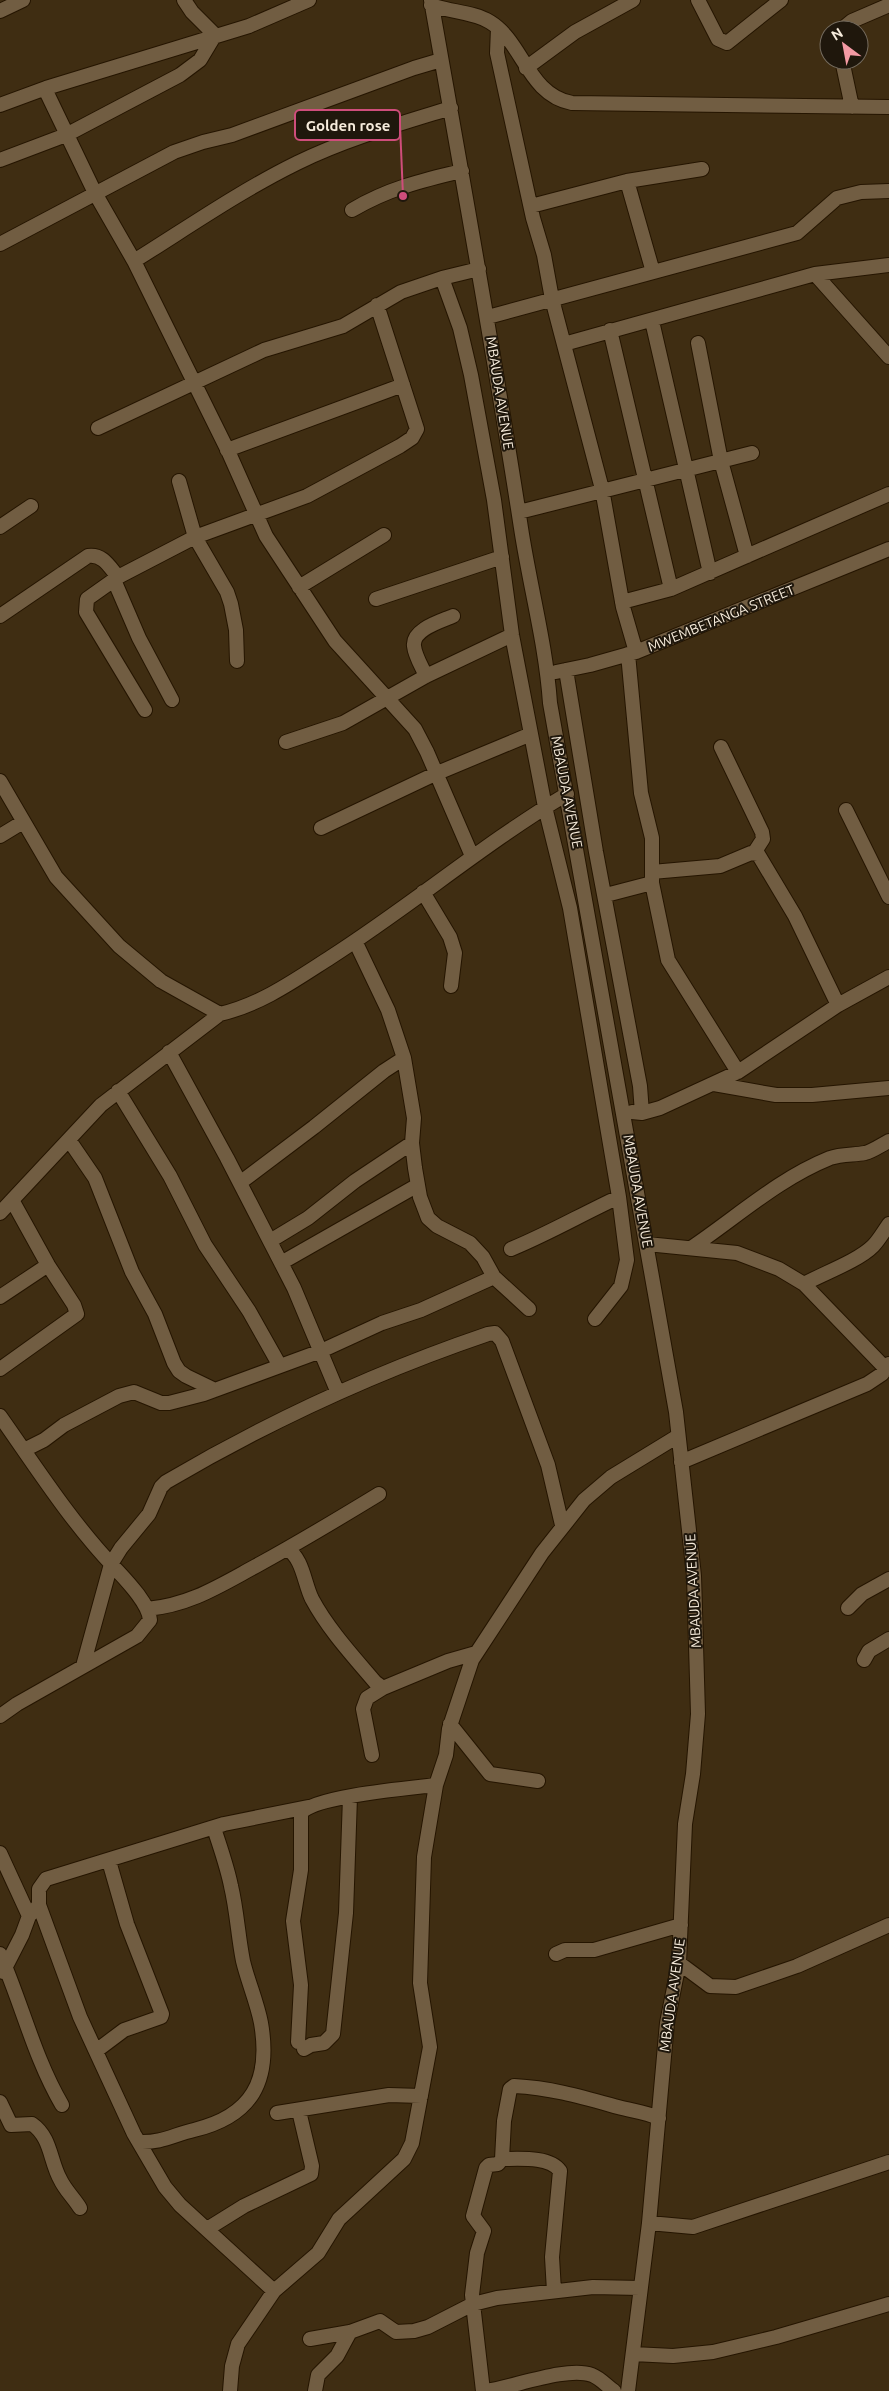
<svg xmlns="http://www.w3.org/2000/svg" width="889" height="2391" font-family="Ubuntu,sans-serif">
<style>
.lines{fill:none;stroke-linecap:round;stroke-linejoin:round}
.minor-casing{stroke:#251500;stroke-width:16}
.minor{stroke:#715d42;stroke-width:14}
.labels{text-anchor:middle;stroke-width:4;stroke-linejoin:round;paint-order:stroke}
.street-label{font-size:14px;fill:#f7ecdc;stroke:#1f170c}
.leader{fill:none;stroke:#cf4d7b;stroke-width:2}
.callout-dot{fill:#cf4d7b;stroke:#1f170c;stroke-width:2}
.callout{fill:#1f170c;stroke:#cf4d7b;stroke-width:2}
.callout-label{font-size:15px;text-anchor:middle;font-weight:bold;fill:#f7ecdc}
</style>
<rect width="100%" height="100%" fill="#3f2d12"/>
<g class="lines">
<defs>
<path id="minor" d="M431,0C462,176 494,352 521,528C530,587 546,645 550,703L676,1412L694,1576L698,1714L693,1774L685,1824L679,1963L667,2023L649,2223L628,2391
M698,0L718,39L727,43L781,0
M431,5C450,12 474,12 490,22C523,42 528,95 572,103L889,107
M0,11L23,0
M498,28L497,53L533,218L544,255L552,299L602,489L623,607L636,652
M841,30L852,21L889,5
M842,60L852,107
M526,68L575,32L633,0
M45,89L95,193L134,261L229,453L266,536L335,641L415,729L427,752L472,856
M0,105L46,88L249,26L309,0
M0,160L66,135L180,75L200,60L215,35L192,12L184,0
M627,181L653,272
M531,206L627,181L702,169
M352,210C387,189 423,180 462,171
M0,244L174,152L203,142L232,135L414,68L441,60
M134,261C187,228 240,191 297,163C346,139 399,124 451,108
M815,274L889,357
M442,278L460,328L471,375L494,500L512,635L545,807L570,908L619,1197L627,1260L621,1286L595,1319
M488,317L797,233L837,198L861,192L889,191
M652,321L710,573
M610,330L671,589
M698,343L721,461L747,556
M564,344L815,274L889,265
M98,428L264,350L343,326L401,292L442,278L479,269
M227,450L403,385
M179,481L195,537L227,592L231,604L236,630L237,661
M519,512L752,453
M0,527L31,506
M114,580L139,638L172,700
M299,587L384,535
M376,599L502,557
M622,602L671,589L889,494
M0,616L88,556C103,554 109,566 118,577
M628,654L641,793L652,838V883L668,960L738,1072
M566,670L596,852L640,1086L642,1113
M556,672L590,665L636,652L889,549
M426,676C422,667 415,656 414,646C412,629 442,621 453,616
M145,710L86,612L87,599L118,577L195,537L307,496L400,446L412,438L417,429L377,305
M286,742L343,723L426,676L512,635
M721,747L762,832L763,839L754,853
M0,781L56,877L119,946L161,981L220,1014C262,1004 295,980 331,957C412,905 485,843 567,794
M846,810L889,897
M321,828L435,774L531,734
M0,836L23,822
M652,872L720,866L751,853L758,854L795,916L838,1005
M423,892L450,937L455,953L451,986
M606,895L652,883
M355,941L388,1010L404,1058L414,1118L412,1143L415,1168L420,1197L428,1218L437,1226L470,1243L483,1257L494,1277L529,1309
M169,1052L227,1158L294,1288L338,1393
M714,1084L776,1095H812L889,1088
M118,1091L170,1176L205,1245L249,1311L280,1366
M632,1112L642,1113L660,1108L738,1072L838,1005L889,977
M69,1140L95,1178L132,1272L155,1314L174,1363L179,1371L186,1376L215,1390
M241,1182L314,1127L384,1071L404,1058
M0,1213L101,1105L220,1014
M270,1241L308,1218L355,1181L412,1143
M647,1244L737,1253L779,1269L804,1284L886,1369
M691,1248C737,1217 778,1179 830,1158C841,1154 854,1155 865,1153C873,1151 881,1145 889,1141
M511,1249C548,1234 582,1214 619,1197
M281,1263L418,1185
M804,1284C824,1273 858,1261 873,1246C879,1240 884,1231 889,1224
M0,1297L48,1265
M0,1369L77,1314L74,1305L48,1265L12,1200
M0,1416C36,1467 71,1522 114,1567C125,1579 149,1603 150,1620L137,1636L17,1704L0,1716
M24,1450L44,1440L64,1425L119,1396L134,1392L161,1403H169L204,1394L321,1351L382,1323L421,1310L494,1277
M681,1462L867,1384L882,1374L889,1364
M287,1549C303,1558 304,1583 312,1599C328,1629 353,1656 375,1682L383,1688
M848,1608L862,1594L889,1579
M147,1609C190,1605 219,1586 256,1566C298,1543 338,1519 379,1494
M864,1660L869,1651L889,1639
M83,1666L111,1564L121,1548L149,1514L161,1487L166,1482C268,1422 376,1372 488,1334L495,1333L502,1341L548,1465L562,1525
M450,1724L490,1774L538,1781
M372,1755L363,1709L367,1698L383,1688L448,1661L476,1653
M0,1853L29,1916L22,1935L3,1972
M39,1905L80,2017L134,2134L165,2187L180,2205L274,2291
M29,1916L39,1905V1889L46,1879L224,1824L308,1807
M0,1954C22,2004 34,2057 62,2105
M556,1954L565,1950H594L681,1925
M679,1963L710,1986L736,1987L797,1966L889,1925
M298,2042L301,1985L293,1921L301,1870V1813C315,1796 411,1788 436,1785
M304,2049L311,2045L324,2043L333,2034L346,1913L350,1797
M96,2051L124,2030L161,2017L162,2014L127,1924L109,1861
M0,2102L11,2125L32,2124C51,2137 50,2161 60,2179C65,2190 74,2198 80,2208
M277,2113L389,2095L421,2096
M139,2142C162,2143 173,2135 194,2130C252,2116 271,2081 261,2023C257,2002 248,1982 243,1961C238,1936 237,1911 231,1886C227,1866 220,1847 214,1828
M502,2159C518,2159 550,2156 560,2171L552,2257L554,2291
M649,2223L693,2227L889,2162
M207,2229L244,2206L311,2174L312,2166L299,2111
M310,2339L350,2332L380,2321L396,2332L414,2331L428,2327L473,2304L497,2298L593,2287L640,2288
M633,2354L673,2356L713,2352L776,2337L889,2304
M230,2391L232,2366L238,2344L274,2291L318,2253L339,2219L404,2159L412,2143L430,2047L420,1983L424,1857L436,1785L446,1755L449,1729L472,1660L542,1553L584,1500L611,1477L678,1436
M315,2391L318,2375L337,2356L350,2332
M483,2391L472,2295L477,2253L484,2231L473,2216L486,2168L489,2165L498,2164L502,2159L504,2121L510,2089L514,2086C552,2088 582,2097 618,2107C633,2111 645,2112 659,2118
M486,2391C514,2387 567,2366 592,2375C600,2378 607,2386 614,2391"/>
</defs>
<!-- minor casing -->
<use href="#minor" class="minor-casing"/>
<!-- minor -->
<use href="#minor" class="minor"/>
</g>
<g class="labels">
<!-- street labels -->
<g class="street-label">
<text transform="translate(500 393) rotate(81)" y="5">MBAUDA AVENUE</text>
<text transform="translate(721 618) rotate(-22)" y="5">MWEMBETANGA STREET</text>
<text transform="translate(567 792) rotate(79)" y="5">MBAUDA AVENUE</text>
<text transform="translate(638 1191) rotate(80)" y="5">MBAUDA AVENUE</text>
<text transform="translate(693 1591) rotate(-93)" y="5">MBAUDA AVENUE</text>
<text transform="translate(672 1995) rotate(-82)" y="5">MBAUDA AVENUE</text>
</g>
</g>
<!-- callouts -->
<path class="leader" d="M403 196L400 125"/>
<circle class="callout-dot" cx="403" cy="196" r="5"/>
<rect class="callout" x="295" y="110" width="105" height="30" rx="5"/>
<g class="callout-label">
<text x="348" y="131">Golden rose</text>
</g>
<!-- north arrow -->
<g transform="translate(844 45) rotate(328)"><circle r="24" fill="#1f170c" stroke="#756c5f"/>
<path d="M0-4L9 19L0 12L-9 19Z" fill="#f49aa4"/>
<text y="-8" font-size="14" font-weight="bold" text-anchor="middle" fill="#f7ecdc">N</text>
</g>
</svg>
